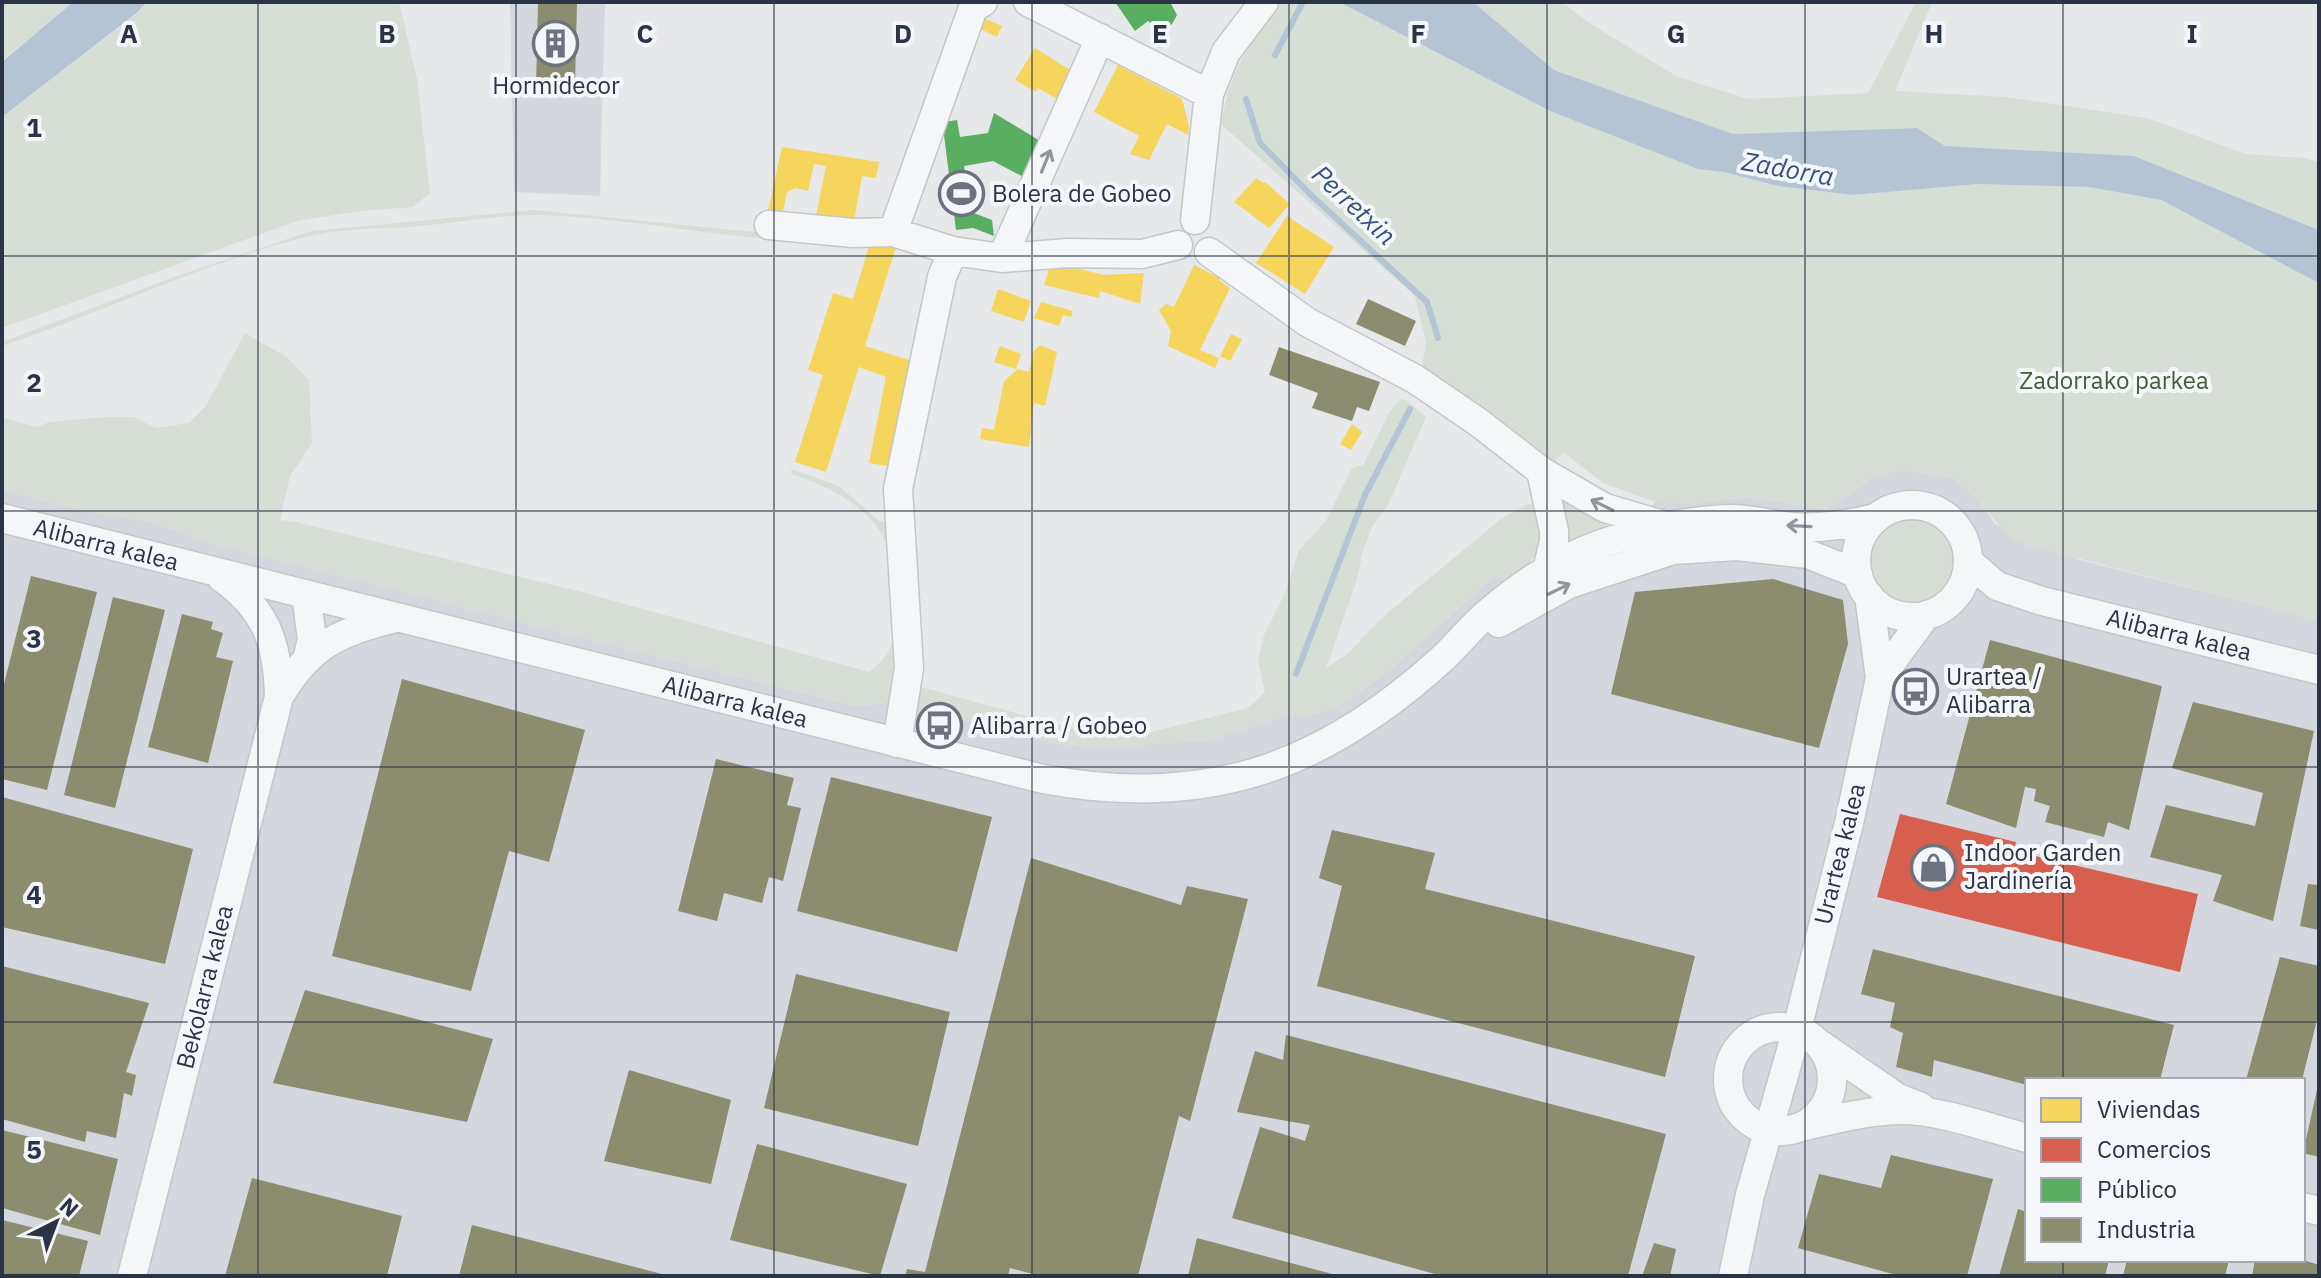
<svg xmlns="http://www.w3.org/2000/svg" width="2321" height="1278" font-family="'IBM Plex Sans',sans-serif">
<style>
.built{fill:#d4d7dd;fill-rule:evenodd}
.green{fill:#d6ded6}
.water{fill:#b4c4d5}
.homes{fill:#f6d55c}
.shops{fill:#d6604d}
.public{fill:#5aae61}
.industry{fill:#8c8c6e}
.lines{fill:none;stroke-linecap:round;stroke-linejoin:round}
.stream{stroke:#b4c4d5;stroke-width:6}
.minor-casing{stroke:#c4c6c8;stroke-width:31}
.minor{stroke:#f5f6f7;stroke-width:28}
.oneway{stroke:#90959e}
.grid{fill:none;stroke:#2b3445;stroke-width:2;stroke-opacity:0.55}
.labels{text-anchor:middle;stroke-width:8;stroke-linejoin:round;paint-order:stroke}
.poi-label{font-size:24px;fill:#2b3445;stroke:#f4f6f9;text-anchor:start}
.park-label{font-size:24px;fill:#3f6138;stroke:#f4f6f9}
.street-label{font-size:24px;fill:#2b3445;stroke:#f4f6f9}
.water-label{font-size:26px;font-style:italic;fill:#34527a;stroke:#f4f6f9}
.grid-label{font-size:26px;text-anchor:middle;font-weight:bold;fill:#2b3445;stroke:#f4f6f9;stroke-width:8;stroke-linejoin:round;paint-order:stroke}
</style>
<rect width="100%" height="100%" fill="#e6e8ea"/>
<!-- built -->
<path class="built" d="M510,2H605L600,196L514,192Z
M1902,470L1954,478L1982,505L1995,524L2080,560L2319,621V1276H2V490L85,511L151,522L211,544L856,706L895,702L1063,745L1207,741L1285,716H1307L1326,711L1352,698L1389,671L1494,576L1637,526L1655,502L1692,504L1748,497L1825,509L1847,497L1872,477ZM2027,1080H2303V1260H2027Z"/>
<!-- green -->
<path class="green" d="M2,2H73L2,61Z
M147,2H399L417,79L430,193L413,207L361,211L297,221L2,328V117L138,13Z
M1282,2H1339L1550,111L1698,169L1724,172L1778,186L1853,195L1978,184L2089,187L2161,200L2319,283V621L2012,541L1982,505L1953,478L1902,470L1872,477L1847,497L1825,509L1748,497L1692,504L1655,502L1603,483L1563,452L1554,464L1451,385L1422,366L1426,342L1415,296L1222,125C1226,75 1251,41 1282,2Z
M1473,2H1562L1591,24L1676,76L1748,99L1868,93L1916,2H1932L1895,91L2006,97L2147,118L2246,154L2304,158L2319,162V230L2134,156L1945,146L1916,128L1733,134L1554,70Z
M534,210L785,235V240C702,235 621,217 538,215C495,215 454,223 412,227C378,229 343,228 310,236C204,262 105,312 2,346V342L180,275L312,231Z
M245,333L287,357L309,380L312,443L290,476L280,520L296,522L582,592L869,672C897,650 893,641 892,607C892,593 894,578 892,564C885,513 835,489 792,474L791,469L839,486L879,521L886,522C909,568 895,642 899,692L895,702L856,706L211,544L151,522L85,511L2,490V418L38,427L49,422L106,417H133L156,428L189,423L206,406Z
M1400,399L1406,400L1426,417L1389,503L1372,527L1363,551L1356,583L1326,668L1346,655L1385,615L1501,519L1527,504L1538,506C1555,537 1534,561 1511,581L1494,576L1389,671L1352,698L1326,711L1307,716H1285L1207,741L1101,748L1063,745L913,706V685L1071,728L1143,734L1248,708L1265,692L1258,661L1264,635L1285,593L1299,550L1326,521L1352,468L1363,465L1390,411Z
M1553,488L1637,526L1560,552Z
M1865 561a47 47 0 1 1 94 0a47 47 0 1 1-94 0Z
M1843,1073L1881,1097L1830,1116L1840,1099Z"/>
<!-- water -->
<path class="water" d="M73,2H147L138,12L2,117V62Z
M1339,2H1473L1554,70L1733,134L1917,128L1945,146L2134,156L2319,230V283L2161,200L2089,187L1978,184L1853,195L1778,186L1724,172L1698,169L1550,111Z"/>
<!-- homes -->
<path class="homes" d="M981,17L1002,26L997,37L974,26Z
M1035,48L1078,75L1062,102L1038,88L1036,92L1015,80Z
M1118,65L1182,99L1189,126L1188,135L1167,124L1149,160L1130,154L1139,136L1094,112Z
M782,147L879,162L876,178L862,176L853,227L815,221L826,166L814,164L808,191L795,188L787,192L782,217L767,216Z
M1256,178L1263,183L1265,182L1290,204L1269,228L1234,202Z
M1287,216L1334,247L1305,294L1256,263Z
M871,240L896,247L865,346L915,362L893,467L869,463L886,377L859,367L826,472L795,462L823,375L808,370L833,293L853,299Z
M1051,262L1104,275L1144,273L1140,304L1100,291L1099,298L1044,285Z
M1194,265L1220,278L1219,280L1230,288L1200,350L1219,358L1215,368L1168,346L1171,331L1159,310L1166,304L1174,307Z
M998,289L1031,301L1024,322L991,311Z
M1041,302L1073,311L1071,317L1063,315L1059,326L1034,318Z
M1231,334L1242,339L1230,361L1220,356Z
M1040,345L1057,352L1045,406L1034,403L1029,447L980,439L982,428L994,430L1004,381L1018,369L1029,372L1033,352Z
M1000,346L1021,354L1016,369L994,362Z
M1352,424L1362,432L1351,450L1340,444Z"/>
<!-- shops -->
<path class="shops" d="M1900,814L2016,842L2014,851L2198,894L2180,972L1877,897Z"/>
<!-- public -->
<path class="public" d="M1115,2H1170L1177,15L1172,24L1166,28H1156L1148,21L1135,31Z
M994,113L1045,144L1031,181L993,161L964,166L971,212L992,220L994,236L973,228L956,230L944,135L940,137L938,123L957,120L960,137L988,133Z"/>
<!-- industry -->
<path class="industry" d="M538,2H577L575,86H536Z
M1368,299L1416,321L1405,346L1356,324Z
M1279,347L1380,382L1369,411L1357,407L1352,421L1312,408L1318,393L1269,375Z
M31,576L97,592L47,790L2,779V692Z
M1773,579L1843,600L1848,644L1819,748L1611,694L1635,592Z
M113,597L165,610L115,808L64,795Z
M182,614L213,622L211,629L223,633L216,657L233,661L208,763L148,747Z
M1990,640L2162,686L2129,830L2108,822L2104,837L2045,822L2050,806L2034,801L2036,789L2025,787L2016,828L1946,804Z
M402,679L585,730L549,862L509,851L471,991L332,956Z
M2193,702L2314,731L2273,921L2213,901L2222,875L2150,857L2166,805L2255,826L2263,793L2172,768Z
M716,759L794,778L787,805L801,808L783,881L769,877L762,903L724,893L717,921L678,911Z
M831,777L992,817L957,952L797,911Z
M2,797L193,849L165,964L2,927Z
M1332,830L1435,853L1425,889L1695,956L1665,1077L1317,986L1342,886L1319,878Z
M1031,858L1181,905L1187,886L1248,899L1190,1121L1179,1116L1138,1276H1040L1010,1268L1008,1276H905L907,1269L925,1272Z
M2308,884L2319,885V930L2300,926Z
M1873,949L2174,1025L2160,1080H2027V1085L1934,1060L1932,1077L1896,1067L1903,1033L1890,1027L1895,1003L1861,994Z
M2280,957L2319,966V1012L2302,1080H2246Z
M2,966L149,1003L126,1072L136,1075L132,1096L124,1093L116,1138L87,1131L85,1142L2,1119Z
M796,974L950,1012L918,1146L764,1108Z
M305,990L493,1039L467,1122L273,1083Z
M1286,1035L1666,1134L1628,1276H1442L1232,1218L1260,1127L1305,1141L1310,1125L1237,1112L1255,1051L1283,1060Z
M629,1070L731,1100L711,1184L604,1161Z
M2318,1085H2319V1157L2303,1153Z
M2,1130L118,1159L100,1235L2,1208Z
M757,1144L907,1184L880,1276L730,1240Z
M1891,1155L1993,1179L1967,1276H1900L1798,1248L1819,1174L1881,1188Z
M252,1178L402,1216L387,1276H225Z
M2018,1209L2027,1212V1260H2109L2105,1276H1999Z
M2,1220L88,1241L79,1276H2Z
M472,1225L666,1275V1276H459Z
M1197,1238L1336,1275V1276H1188Z
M1654,1243L1676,1249L1670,1276H1642Z
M2127,1260H2229L2225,1276H2123Z
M2255,1260H2303L2319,1265V1276H2252Z"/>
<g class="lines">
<!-- stream -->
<path class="stream" d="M1275,55L1303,2
M1246,99L1260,143L1310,194L1427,302L1438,338
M1296,674L1365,495L1410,409"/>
<defs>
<path id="minor" d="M1028,2L1209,94
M1195,220L1209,94L1226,52L1264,2
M769,225L853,233L893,232L953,251L1002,258L1068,253L1142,254L1178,245
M893,232L973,8L983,2
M1209,252L1307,322L1415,379L1478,422L1541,471L1605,508L1666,526
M1002,258L1100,38
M1541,471L1554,531V541L1548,566
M1856 561a56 56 0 1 1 112 0a56 56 0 1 1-112 0Z
M2,518L1043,779C1205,809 1321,769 1442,659C1458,644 1472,626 1489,612C1523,583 1559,559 1601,544C1641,530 1690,520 1732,519C1752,519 1772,525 1792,527C1822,529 1847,525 1875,518
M1968,561L1997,586L2042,601L2319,670
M306,595L312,639L308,656
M1499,623L1569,584L1673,550L1737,546L1808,554L1858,574
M1880,678L1926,615
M279,697C308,647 338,632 392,619
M897,743L909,668L898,489L942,277L953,251
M1728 1079a52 52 0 1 1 104 0a52 52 0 1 1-104 0Z
M1821,1045L1898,1098L1921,1107
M1805,1126C1835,1119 1866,1111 1898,1110C1938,1109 1988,1128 2027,1138
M2303,1207L2319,1211
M132,1276L279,697C278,643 266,609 221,577
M1733,1276L1750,1195L1797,1029L1850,819L1880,678L1869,596"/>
</defs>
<!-- minor casing -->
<use href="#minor" class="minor-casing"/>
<!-- minor -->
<use href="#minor" class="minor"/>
</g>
<!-- one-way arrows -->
<defs><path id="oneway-shaft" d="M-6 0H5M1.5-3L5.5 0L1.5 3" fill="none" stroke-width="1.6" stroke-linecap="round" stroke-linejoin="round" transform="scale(2)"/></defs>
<g class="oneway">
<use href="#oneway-shaft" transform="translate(1046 161) rotate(-68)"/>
<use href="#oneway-shaft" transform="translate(1602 505) rotate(-154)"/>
<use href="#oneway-shaft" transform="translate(1799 526) rotate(-177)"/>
<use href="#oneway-shaft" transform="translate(1559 589) rotate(-26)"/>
</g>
<!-- grid -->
<path class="grid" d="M258,2V1276M516,2V1276M774,2V1276M1032,2V1276M1289,2V1276M1547,2V1276M1805,2V1276M2063,2V1080M2,256H2319M2,511H2319M2,767H2319M2,1022H2319M2063,1260V1276"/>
<!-- icons -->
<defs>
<symbol id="building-ring" viewBox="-11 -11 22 22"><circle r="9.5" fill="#f4f6f9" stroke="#6c737f" stroke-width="1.5"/><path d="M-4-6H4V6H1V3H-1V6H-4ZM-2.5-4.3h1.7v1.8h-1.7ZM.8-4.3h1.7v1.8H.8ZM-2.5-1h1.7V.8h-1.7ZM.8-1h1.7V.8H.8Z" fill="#6c737f"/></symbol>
<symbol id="stadium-ring" viewBox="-11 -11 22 22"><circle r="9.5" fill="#f4f6f9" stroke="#6c737f" stroke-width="1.5"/><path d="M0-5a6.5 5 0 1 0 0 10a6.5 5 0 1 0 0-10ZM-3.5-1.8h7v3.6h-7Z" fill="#6c737f"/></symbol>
<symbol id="bus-ring" viewBox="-11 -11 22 22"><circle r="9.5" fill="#f4f6f9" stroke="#6c737f" stroke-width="1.5"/><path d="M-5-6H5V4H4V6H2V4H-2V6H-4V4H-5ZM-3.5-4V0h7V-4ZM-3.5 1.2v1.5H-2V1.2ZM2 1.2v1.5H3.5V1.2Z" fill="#6c737f"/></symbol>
<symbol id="shop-ring" viewBox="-11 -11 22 22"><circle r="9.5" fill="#f4f6f9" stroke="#6c737f" stroke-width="1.5"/><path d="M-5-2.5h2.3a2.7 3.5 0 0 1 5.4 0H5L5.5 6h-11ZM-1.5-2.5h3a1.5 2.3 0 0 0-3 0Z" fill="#6c737f"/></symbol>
</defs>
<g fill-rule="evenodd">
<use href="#building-ring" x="530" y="18" width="51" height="51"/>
<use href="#stadium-ring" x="936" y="168" width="51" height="51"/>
<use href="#bus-ring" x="1890" y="666" width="51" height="51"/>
<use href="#bus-ring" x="914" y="700" width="51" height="51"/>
<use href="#shop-ring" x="1908" y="842" width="51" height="51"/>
</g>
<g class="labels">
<!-- poi labels -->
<g class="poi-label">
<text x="556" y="94" text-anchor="middle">Hormidecor</text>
<text x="992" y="202">Bolera de Gobeo</text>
<text x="1946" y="685">Urartea /<tspan x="1946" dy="28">Alibarra</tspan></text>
<text x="971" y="734">Alibarra / Gobeo</text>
<text x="1964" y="861">Indoor Garden<tspan x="1964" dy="28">Jardinería</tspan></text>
</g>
<!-- park labels -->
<g class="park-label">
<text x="2114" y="389">Zadorrako parkea</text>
</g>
<!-- street labels -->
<g class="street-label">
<text transform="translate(106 545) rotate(14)" y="8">Alibarra kalea</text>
<text transform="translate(2179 635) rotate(14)" y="8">Alibarra kalea</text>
<text transform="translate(735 702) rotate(14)" y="8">Alibarra kalea</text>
<text transform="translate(1840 854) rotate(-76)" y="8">Urartea kalea</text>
<text transform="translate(205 987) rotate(-76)" y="8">Bekolarra kalea</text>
</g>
<!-- water labels -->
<g class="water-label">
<text transform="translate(1788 169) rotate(10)" y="9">Zadorra</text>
<text transform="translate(1354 205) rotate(43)" y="9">Perretxin</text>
</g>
</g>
<g class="grid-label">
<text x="129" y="43">A</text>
<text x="387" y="43">B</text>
<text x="645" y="43">C</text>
<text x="903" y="43">D</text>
<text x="1160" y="43">E</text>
<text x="1418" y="43">F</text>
<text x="1676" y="43">G</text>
<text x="1934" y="43">H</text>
<text x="2192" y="43">I</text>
<text x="34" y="137">1</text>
<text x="34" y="392">2</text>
<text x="34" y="648">3</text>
<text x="34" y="904">4</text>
<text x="34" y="1159">5</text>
</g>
<!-- border -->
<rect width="2321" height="1278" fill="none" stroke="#2b3445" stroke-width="8"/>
<!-- legend -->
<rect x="2025" y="1078" width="280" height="184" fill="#f4f6f9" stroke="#a4a8b1" stroke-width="2"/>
<rect x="2041" y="1098" width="40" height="24" fill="#f6d55c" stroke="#a4a8b1" stroke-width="2"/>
<text x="2097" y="1118" font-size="24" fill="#2b3445">Viviendas</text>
<rect x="2041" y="1138" width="40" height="24" fill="#d6604d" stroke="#a4a8b1" stroke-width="2"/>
<text x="2097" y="1158" font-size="24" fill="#2b3445">Comercios</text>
<rect x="2041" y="1178" width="40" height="24" fill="#5aae61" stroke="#a4a8b1" stroke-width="2"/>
<text x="2097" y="1198" font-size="24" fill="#2b3445">Público</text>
<rect x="2041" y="1218" width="40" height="24" fill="#8c8c6e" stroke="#a4a8b1" stroke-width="2"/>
<text x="2097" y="1238" font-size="24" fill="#2b3445">Industria</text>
<!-- north arrow -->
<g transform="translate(56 1222) rotate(42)" stroke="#f4f6f9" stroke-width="6" paint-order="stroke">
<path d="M0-6L14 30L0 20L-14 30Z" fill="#2b3445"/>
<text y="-12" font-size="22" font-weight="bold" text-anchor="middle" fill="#2b3445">N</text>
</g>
</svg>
